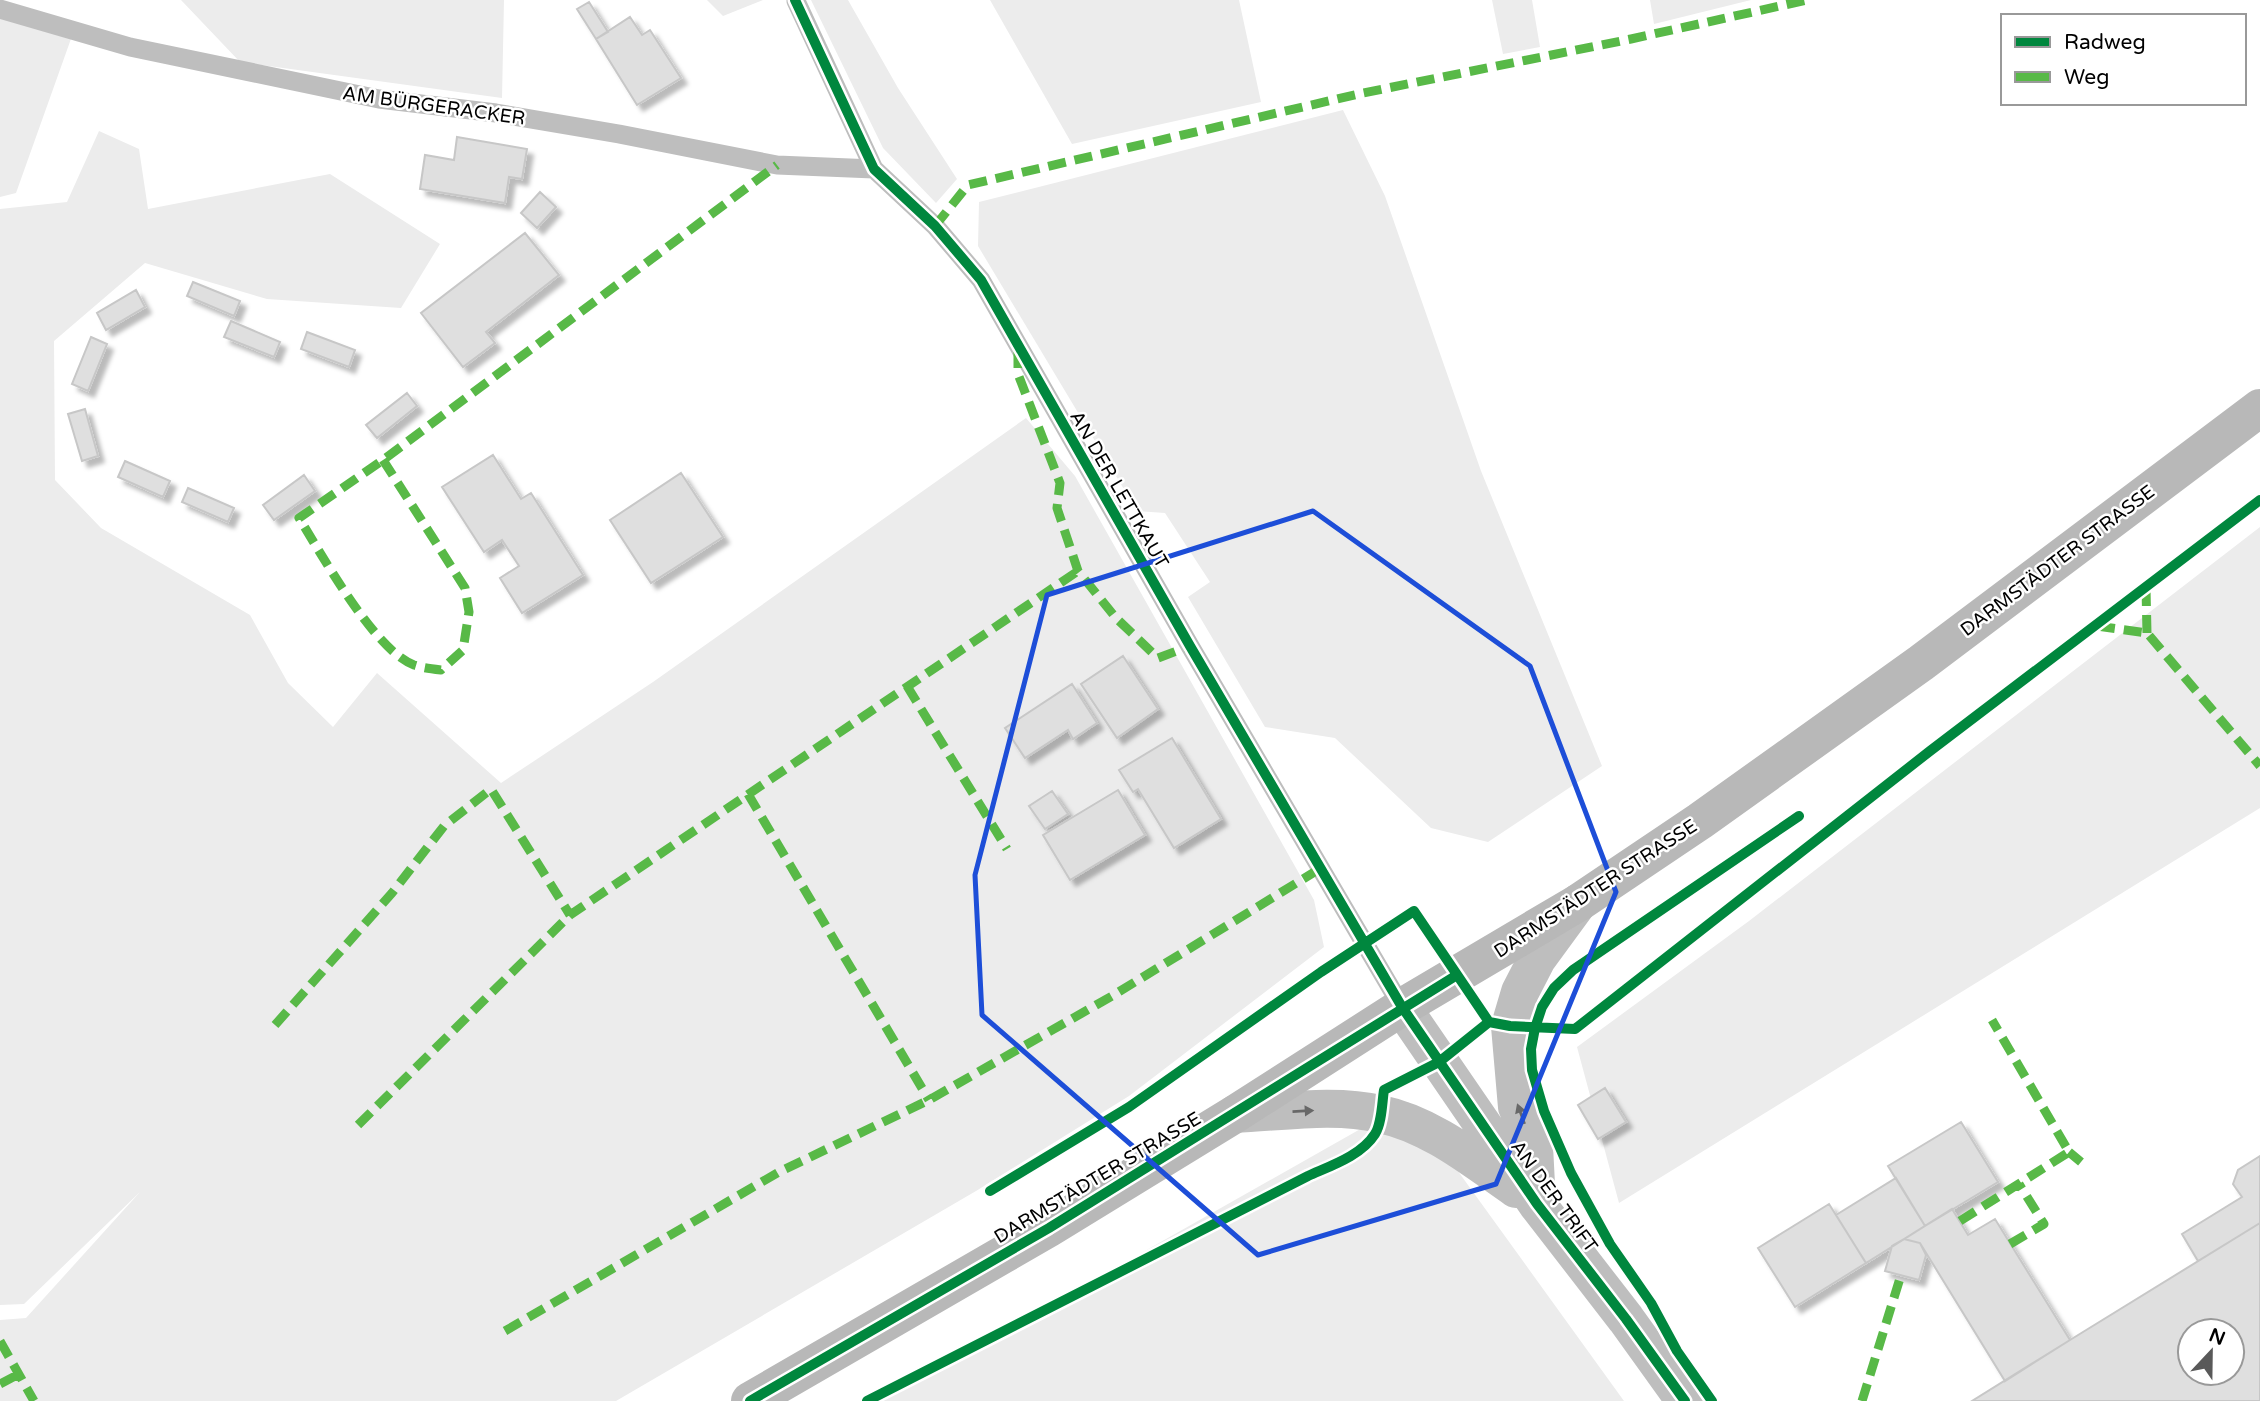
<svg xmlns="http://www.w3.org/2000/svg" width="2260" height="1401" font-family="'Varela Round',sans-serif">
<style>
.green{fill:#ececec}
.building{fill:#dfdfdf;stroke:#c7c7c7;stroke-width:2;fill-rule:evenodd;filter:url(#shadow)}
.lines{fill:none;stroke-linecap:round;stroke-linejoin:round}
.service{stroke:#bebebe;stroke-width:19}
.minor{stroke:#bebebe;stroke-width:38}
.secondary{stroke:#b8b8b8;stroke-width:38}
.quiet{stroke:#58b947;stroke-width:9;stroke-dasharray:18 9;stroke-linecap:butt}
.cycleway-casing{stroke:#fff;stroke-width:15}
.cycleway{stroke:#00873e;stroke-width:10}
.oneway{fill:#686868}
.marked{fill:none;stroke:#1d4ed8;stroke-width:5;stroke-linejoin:round}
.labels{text-anchor:middle;stroke-width:5;stroke-linejoin:round;paint-order:stroke}
.street-label{font-size:19px;fill:#000;stroke:#fff}
</style>
<defs>
<filter id="shadow"><feDropShadow dx="6" dy="6" stdDeviation="2" flood-color="#0004"/></filter>
</defs>
<rect width="100%" height="100%" fill="#fff"/>
<!-- green -->
<path class="green" d="M181,0H504L502,98L240,62Z
M707,0H763L723,16Z
M811,0H848L898,88L957,179L936,203L883,148Z
M990,0H1239L1261,102L1072,144Z
M1492,0H1532L1540,47L1503,54Z
M1650,0H1751L1654,24Z
M0,16L72,36L16,193L0,197Z
M1343,110L1385,196L1481,471L1602,766L1488,842L1431,828L1335,738L1265,727L1188,597L1210,582L1165,513L1137,511L978,246L979,202Z
M99,131L139,149L148,209L330,174L440,244L401,308L267,299L145,263L54,341L55,480L101,528L250,615L288,683L333,727L377,673L501,783L653,682L1026,418L1075,476L1314,900L1324,947L1129,1096L976,1191L616,1401H0V1320L26,1318L140,1192L24,1304L0,1305V209L67,202Z
M2260,527V808L1619,1203L1577,1047L1749,921Z
M1408,1102L1624,1401H880Z"/>
<!-- building -->
<path class="building" d="M589,2L608,32L596,39L577,9Z
M630,17L642,35L650,30L681,78L637,105L596,39Z
M457,137L527,149L522,179L509,177L505,203L420,189L425,155L454,160Z
M540,192L556,207L537,228L521,213Z
M525,233L559,275L486,332L495,343L463,367L421,313Z
M193,282L240,301L234,316L187,296Z
M136,290L145,307L106,330L97,313Z
M231,321L280,342L274,357L224,337Z
M307,332L355,350L349,367L301,349Z
M91,337L107,344L88,391L72,384Z
M407,393L417,406L377,438L366,425Z
M85,409L98,456L82,461L68,414Z
M493,455L521,499L531,493L583,575L522,613L500,578L519,566L502,540L484,552L442,487Z
M125,461L170,481L163,497L118,477Z
M681,473L723,537L651,583L610,520Z
M304,475L315,491L274,520L263,505Z
M188,488L234,508L228,522L182,502Z
M1123,656L1158,709L1117,738L1081,684Z
M1072,684L1097,723L1073,739L1068,730L1025,758L1005,728Z
M1172,738L1221,819L1174,848L1138,789L1133,792L1119,770Z
M1118,790L1145,835L1070,880L1043,835Z
M1052,791L1068,814L1045,829L1029,806Z
M1605,1088L1626,1122L1598,1139L1578,1105Z
M1961,1122L1998,1182L1925,1226L1888,1166Z
M2260,1156V1223L2198,1261L2182,1234L2242,1197L2233,1184L2238,1170Z
M1896,1178L1925,1226L1866,1263L1836,1215Z
M1829,1204L1866,1263L1795,1307L1758,1248Z
M1952,1209L1968,1235L1995,1219L2070,1340L2005,1381L1920,1243L1904,1239Z
M2260,1223V1401H1972L2070,1340ZM2190,1331H2232V1373H2190Z
M1904,1239L1920,1243L1926,1255L1919,1280L1885,1271L1892,1246Z"/>
<g class="lines">
<!-- service -->
<path class="service" d="M796,1L874,169L935,226L981,280L1190,646L1402,1007
M0,9L130,47L379,99L496,113L619,134L777,165L874,169"/>
<!-- minor -->
<path class="minor" d="M1402,1007L1537,1204L1626,1319L1685,1401
M1235,1114C1282,1112 1334,1103 1380,1114C1430,1124 1474,1160 1516,1189
M1537,1204L1534,1146L1517,1107L1510,1026L1520,992L1537,959L1578,903"/>
<!-- secondary -->
<path class="secondary" d="M750,1401L1049,1228L1235,1114L1402,1007L1578,903L1700,821L1921,663L2260,408"/>
<!-- quiet -->
<path class="quiet" d="M935,226L968,185L1363,93L1631,39L1807,0
M1018,350V374L1060,483L1057,508L1078,571L1116,618L1158,658L1190,646
M383,460L465,588L469,612L463,650L441,670C432,669 423,668 414,665C375,651 322,555 299,518L383,460L777,165
M2146,588L2147,633
M2097,626L2147,633L2260,766
M907,686L1007,849
M748,794L929,1100
M275,1025L392,893L444,826L491,789L570,915
M358,1125L570,915L1078,571
M2069,1152L2081,1162
M1960,1221L2069,1152L1992,1020
M2010,1244L2044,1224L2019,1184
M505,1331L779,1172L929,1100L1112,996L1321,868
M0,1341L34,1401
M0,1384L19,1374
M1862,1401L1901,1275"/>
<defs>
<path id="cycleway" d="M795,0L874,169L935,226L981,280L1190,646L1402,1007L1537,1204L1626,1319L1685,1401
M990,1191L1129,1107L1321,972L1414,911L1489,1022
M750,1401L1049,1228L1457,975
M867,1401L1308,1176C1330,1166 1361,1156 1375,1134C1382,1123 1382,1102 1384,1090L1439,1062L1489,1022L1510,1026L1575,1029L1930,751L2260,500
M1712,1401L1677,1351L1651,1303L1610,1244L1571,1173L1544,1111L1532,1070L1531,1049L1535,1028L1542,1007L1554,988L1573,970L1799,816"/>
</defs>
<!-- cycleway casing -->
<use href="#cycleway" class="cycleway-casing"/>
<!-- cycleway -->
<use href="#cycleway" class="cycleway"/>
</g>
<!-- one-way arrows -->
<defs><path id="oneway-solid" d="M-6-.8H1V-3.2L6.5 0L1 3.2V.8H-6Z" transform="scale(1.75)"/></defs>
<g class="oneway">
<use href="#oneway-solid" transform="translate(1303 1111) rotate(-3)"/>
<use href="#oneway-solid" transform="translate(1521 1114) rotate(-110)"/>
</g>
<!-- marked area -->
<path class="marked" d="M1313,511L1530,666L1616,892L1496,1184L1258,1255L982,1015L975,875L1047,595Z"/>
<g class="labels">
<!-- street labels -->
<g class="street-label">
<text transform="translate(434 105) rotate(8)" y="7">AM BÜRGERACKER</text>
<text transform="translate(1120 489) rotate(60)" y="7">AN DER LETTKAUT</text>
<text transform="translate(2057 560) rotate(-37)" y="7">DARMSTÄDTER STRASSE</text>
<text transform="translate(1595 888) rotate(-33)" y="7">DARMSTÄDTER STRASSE</text>
<text transform="translate(1097 1177) rotate(-31)" y="7">DARMSTÄDTER STRASSE</text>
<text transform="translate(1555 1196) rotate(54)" y="7">AN DER TRIFT</text>
</g>
</g>
<!-- legend -->
<rect x="2001" y="14" width="245" height="91" fill="#ffffff" stroke="#999999" stroke-width="2"/>
<rect x="2015" y="37" width="35" height="10" fill="#00873e" stroke="#999999" stroke-width="2"/>
<text x="2064" y="49" font-size="21" fill="#000000">Radweg</text>
<rect x="2015" y="72" width="35" height="10" fill="#58b947" stroke="#999999" stroke-width="2"/>
<text x="2064" y="84" font-size="21" fill="#000000">Weg</text>
<!-- north arrow -->
<g transform="translate(2211 1352) rotate(22)"><circle r="33" fill="#ffffff" stroke="#999999" stroke-width="2"/>
<path d="M0-5L12 26L0 18L-12 26Z" fill="#595959"/>
<text y="-10" font-size="19" font-weight="bold" text-anchor="middle" fill="#000000">N</text>
</g>
</svg>
